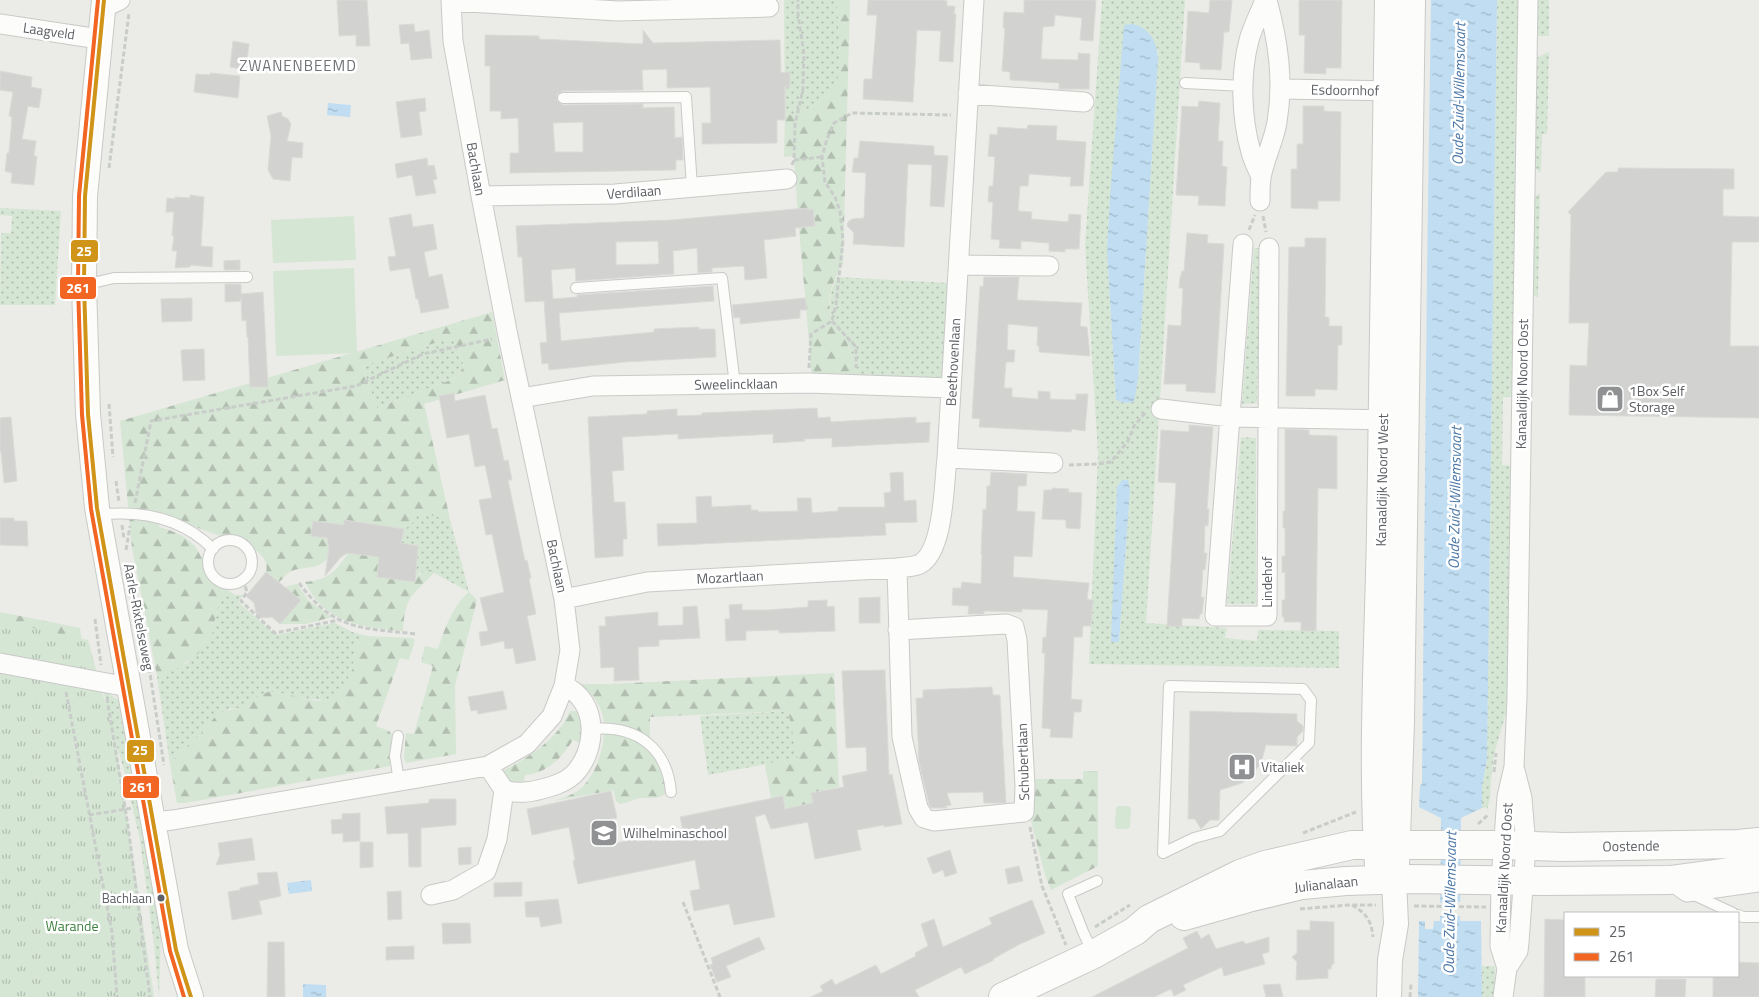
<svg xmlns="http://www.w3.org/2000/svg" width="1759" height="997" font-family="'Titillium Web',sans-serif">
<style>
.grass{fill:url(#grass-dots);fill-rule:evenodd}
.forest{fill:url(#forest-firs);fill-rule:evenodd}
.park{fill:url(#park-tufts)}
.pitch{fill:#d6e6d4}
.water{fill:url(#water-ripples)}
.pier{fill:#ebebe7}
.building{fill:#d2d2d0;stroke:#dadad6;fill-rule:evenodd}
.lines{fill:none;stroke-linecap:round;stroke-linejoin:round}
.service-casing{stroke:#c9c9c8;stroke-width:12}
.minor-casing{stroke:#c9c9c8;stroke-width:21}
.tertiary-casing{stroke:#c9c9c8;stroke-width:26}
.secondary-casing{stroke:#c8c9c8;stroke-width:30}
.path{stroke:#c9cdca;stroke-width:3;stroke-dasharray:5 2.5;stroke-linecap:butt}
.service{stroke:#fcfcfb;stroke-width:10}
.minor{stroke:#fcfcfb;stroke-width:19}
.tertiary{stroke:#fcfcfb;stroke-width:24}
.secondary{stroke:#fcfcfb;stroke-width:28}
.bus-1-casing{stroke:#fff;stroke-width:8}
.bus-2-casing{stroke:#fff;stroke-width:8}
.bus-1{stroke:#d09419;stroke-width:4}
.bus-2{stroke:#f26522;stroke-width:4}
.bus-dot{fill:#5d6064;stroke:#fff;stroke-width:2}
.labels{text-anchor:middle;stroke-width:5;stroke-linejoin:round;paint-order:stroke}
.bus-label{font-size:13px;fill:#5d6064;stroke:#fff;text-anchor:end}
.street-label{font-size:14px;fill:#5d6064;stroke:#fff}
.poi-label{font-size:14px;fill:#5d6064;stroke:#fff;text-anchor:start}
.park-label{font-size:14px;fill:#3f8141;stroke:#fff}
.neighbourhood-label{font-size:15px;letter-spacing:1px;fill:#6e7276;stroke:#fff}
.water-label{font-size:15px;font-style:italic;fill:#4c78a6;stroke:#fff}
.line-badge{stroke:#fff;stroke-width:2}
.badge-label{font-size:14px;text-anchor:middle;font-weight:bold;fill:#fff}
</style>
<defs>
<pattern id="grass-dots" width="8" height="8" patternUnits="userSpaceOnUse" patternTransform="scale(1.25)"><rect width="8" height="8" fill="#d6e6d4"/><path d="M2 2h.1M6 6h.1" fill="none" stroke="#b1beb0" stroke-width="1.8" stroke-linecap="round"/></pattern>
<pattern id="forest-firs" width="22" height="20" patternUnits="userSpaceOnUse" patternTransform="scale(1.25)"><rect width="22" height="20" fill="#d6e6d4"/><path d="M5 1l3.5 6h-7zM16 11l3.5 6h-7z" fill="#b1beb0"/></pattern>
<pattern id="park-tufts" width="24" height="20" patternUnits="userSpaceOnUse" patternTransform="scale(1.25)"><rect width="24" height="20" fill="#d6e6d4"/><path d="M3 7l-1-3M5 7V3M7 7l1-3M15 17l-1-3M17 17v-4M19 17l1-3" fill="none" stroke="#b1beb0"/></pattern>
<pattern id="water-ripples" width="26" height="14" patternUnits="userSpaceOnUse" patternTransform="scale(1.25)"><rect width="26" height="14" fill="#c0ddf1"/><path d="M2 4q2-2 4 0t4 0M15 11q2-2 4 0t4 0" fill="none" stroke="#9fb7c7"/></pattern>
</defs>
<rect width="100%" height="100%" fill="#ebebe7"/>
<!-- grass -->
<path class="grass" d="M784,0H837L840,58L838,84L831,93L807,110L785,116Z
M1102,0H1185L1146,623L1227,628L1225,638L1257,641L1258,630L1339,631V668L1089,664L1098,454L1085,245ZM1157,46L1158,59L1138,379L1128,403L1116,400L1107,250L1110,197ZM1122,480L1130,490L1119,642H1112L1117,487Z
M1497,0H1520L1515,397H1503L1502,465L1514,466L1507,710L1494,754L1491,779L1490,798L1487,810V807L1482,808V786L1487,760Z
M1535,0H1549V36H1539L1534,33Z
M1549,52L1547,134H1542L1541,172H1540L1533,166L1534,63L1538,57Z
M1540,193L1538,297L1531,294L1532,199Z
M0,208L61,211L55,305H0L1,233H11L12,216L0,215Z
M1254,248H1260L1257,403L1242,404Z
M837,277L949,283L944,384L857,383C855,369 853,358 848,345C845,338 839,332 835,325C827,310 829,292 837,277Z
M454,339L464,366L456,378L377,408L362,366L438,342Z
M1241,437L1256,438V604H1227Z
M417,513L450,519L469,592L434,573L431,570L420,573L415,578L418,546L401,543L404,529L408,526Z
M235,595H243L238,602L276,635L335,623L352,632L367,636L360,642L355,649L353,668L342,691L334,698L325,700L309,699L276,692L239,708L229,709L213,719L203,732L177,755L170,764L157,676L187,663L212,634L217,609L224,596Z
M104,692H106L120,701L157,894L161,936L159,997L154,945L140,840L124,770L107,714Z
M789,711L798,758L708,775L700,716Z
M1482,966H1495V997H1482Z"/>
<!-- forest -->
<path class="forest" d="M837,0H850L843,264L840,267L832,286L829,303L831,316L847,343L854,362L857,383L812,382C807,307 798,232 794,156L784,157L785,116L807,110L831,93L837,84L840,58Z
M492,312L505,380L424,404L450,519L418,513L415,521L404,529L345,520L344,525L313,521L311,536L325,538C329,543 330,546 329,553C326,570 304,566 291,571C286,574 283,579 279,582L266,572C269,561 261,554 253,548L160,514L159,527C174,531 190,537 198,551C203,560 207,570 213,579C219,586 228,589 235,595L224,597L217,609L212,634L199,653L178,668L157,676L132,548L120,421ZM454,339L464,366L456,378L377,408L362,366L438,342Z
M348,553L379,557L377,577L415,582V578L426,570H431L434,573C412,596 405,596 403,631C362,627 325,624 305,582C328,580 336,572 348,553Z
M297,584L309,601L332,617L306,624H280L300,600L287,589V586Z
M469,592L477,600L455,686L456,754L406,763L404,758L406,733L414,734L433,666L421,662L425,646L438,649C444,630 453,605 469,592Z
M0,612L80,628L84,659L0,655Z
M367,636L412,638L415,640L409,660L400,658L376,726L389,731L392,735L390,766L185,803H177L170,764L177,755L203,732L213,719L221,712L239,708L259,696L268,692H276L317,701L334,698L342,691L353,668L355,649L360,642Z
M834,673L839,787L811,793L813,803L786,809L783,796L771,799L765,764L798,758L788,711L650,717V742L661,765L667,793C657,801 647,796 636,799C630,801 626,803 620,804L616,801L613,790L554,801C563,798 572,795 579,790C599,774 611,731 600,708C596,698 588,691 580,684H610Z
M570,711H576L581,718L582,744L573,740C562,758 547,773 525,775L523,785L508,780L502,771C526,760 560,737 570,711Z
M1083,771H1098V866L1051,890L1045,875L1031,821L1032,779H1083Z"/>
<!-- park -->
<path class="park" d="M0,621L88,640L115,738L154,997H0Z"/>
<!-- pitch -->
<path class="pitch" d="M354,216L356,260L273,263L271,220Z
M354,268L357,353L276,356L273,271Z
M1118,806H1129L1131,809L1130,827L1127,829H1117L1115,827L1116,808Z"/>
<!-- water -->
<path class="water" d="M1431,0H1497L1487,760L1482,786V808L1461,818L1460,921H1481L1482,997H1418L1419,921H1425V929H1433L1434,921H1440L1441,818L1419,807L1420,785L1422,784L1427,273Z
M1132,24C1149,27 1157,41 1158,59L1138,379L1134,402L1125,403L1116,400L1107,250L1110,197L1124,25Z
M328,103L351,105L350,117L327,115Z
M1122,480H1128L1130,490L1119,642H1111L1117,487Z
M311,880L312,891L289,894L287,883Z
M303,984L326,985V997H303Z"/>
<!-- pier -->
<path class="pier" d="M1461,902V916H1438L1437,903Z"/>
<!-- building -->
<path class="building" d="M337,0H367L370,46H356V35L339,36Z
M868,0H943L947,1V6H955L954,14H956L953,62L939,61L941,31L917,30L913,102L863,99L864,79H872L877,15H867Z
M1024,0H1096L1093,41L1080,40L1082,18L1055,15L1054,26L1043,27L1041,59L1078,60V53L1090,54L1089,89H1059V83L1010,80V72L1002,71L1005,28H1003L1004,12L1024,13Z
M1210,0H1232L1229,32H1224L1221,70L1200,69V63L1185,62L1188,11L1209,13Z
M1299,0H1342L1341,68H1326V74L1304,73L1305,35H1299Z
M414,24L415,32L429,30L432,58L411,60L409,43L401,44L399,25Z
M643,30L653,43L780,40L781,73L790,72V87H785V120H777V143L702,144V123H711L710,87L667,88V69L642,70L643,90L563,91L557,94V101L563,105L643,104V108L674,107L675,138L682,137L683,160H676V170L510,173V153H519L518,118L501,119V111H490V66H485V35L539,36V39L643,44ZM583,122V152H555L553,123Z
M233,41L249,44L246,70L230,67Z
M0,71L32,77L31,87L42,89L39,108L28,106L22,139L36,141L34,156H37L34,185L11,183L12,173L5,171L7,153H9L12,117L9,116L13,92L0,90Z
M210,73L240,76L238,98L194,92L196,74L210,75Z
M425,98L426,111L419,112L422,135L401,138L396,102Z
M1199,101L1220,103L1218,141H1223L1222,166L1227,167L1225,206L1198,205L1199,196L1176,195L1182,106L1198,107Z
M1303,106H1324V111L1341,112L1340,201H1318V209L1291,208V169H1297V144H1303Z
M281,112L282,116L288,119L291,124L287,141L303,143L302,158L292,157L290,181L273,179L268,170L271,136L267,116Z
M1028,125L1057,126L1056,140L1086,142L1083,186H1070L1071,177L1029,174L1028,186H1020L1018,211L1032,212L1031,219L1068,222L1069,214L1081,215L1079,249H1065V252L1049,251V243L1021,241V249L999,248L1000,240L991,239L993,202H988L989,186H993L995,157L988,156L990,134L997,135L998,127L1027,129Z
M860,141L934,146V155L948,156L944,207L930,206L932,165L908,164L904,247L853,244L854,233L847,226L848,222L852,219L864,218L866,173L852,172L854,158H858Z
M427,158L428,166L434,165L437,179L433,180L436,193L416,196L412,175L397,178L395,164Z
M1618,168L1734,169V189H1723V216L1759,217V242H1732L1730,346H1759V418L1569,415L1570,365L1587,366L1589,323H1569L1571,215L1568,212L1606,172H1618Z
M190,195L204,197L201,246L213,247L212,267L191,265L190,267L175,268L177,251H172L174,236H172L174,212H166L167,198L175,199V197L190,198Z
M807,208V210L813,209L815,226L795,228L796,236L764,240L767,278L745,280L744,266L712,268V272L698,273L697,248L673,251L674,274L576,281L575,268L551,270L553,299L577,297V295L713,286L714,301L559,313L561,341L654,332V329L699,327V329H715L716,357L625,362L549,370L548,363L542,364L540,343L547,342L544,301L525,302L522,257H518L516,226L671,220ZM658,241L659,264L616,265V242Z
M411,214L413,227L433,224L437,249L424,252L429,277L442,274L449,308L421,313L418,299H416L410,268L390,271L388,257L396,256L389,218Z
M1187,233L1208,235L1207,243L1224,244L1215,393L1186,391V384H1164L1168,325L1181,326L1183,288H1179L1180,278L1182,271H1184Z
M1305,238H1326L1325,317H1329V326H1342V345H1338L1337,390L1315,389V396H1286L1289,247H1305Z
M240,260V270H224V261Z
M984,277H1019L1017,300L1082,303L1080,326L1087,327L1090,356L1039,352V346H1037L1038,327L1008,324L1007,350H1015L1014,362H1006L1004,388H1012V397L1038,399V391L1050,392V399L1076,400V394H1088L1085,431L1072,429L1071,432L979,427L980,419L972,418L980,286L983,287Z
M225,284H241V294L263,292L268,387H250L248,337H247L246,320L242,321L241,297V301L225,302Z
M192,298V321L162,322L161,299Z
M805,298L807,310H800V318L740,324V317L734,318L732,305Z
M204,349L205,380L183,381L181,350Z
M454,393L455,401L485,395L492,429L497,428L504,461L508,460L512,480H508L525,561L527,560L531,578L529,579L536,614L527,616L536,660L516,664L513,648L505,649L504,641L481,646L479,632L488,631L480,598L504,592L492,534L486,535L479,500L492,498L485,465L475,467L469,434L447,438L439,396Z
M817,408L818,418L830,417L831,422L916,417V423L930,422L929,442L832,447V438L804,439L805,441L773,443V434L678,439V434L622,437L624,470L612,471L614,502H625L627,539H623V556L595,558L588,417L647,414V411L677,409V416L702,415V413Z
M11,417L17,481L4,483L1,452H0V418Z
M1189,425L1213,427L1207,509H1209L1208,526L1205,525L1204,553H1207L1206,561L1205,570L1203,569L1201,597H1204L1202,614H1200L1199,619L1182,618V627L1167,626L1176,483L1158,482L1161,430L1189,432Z
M1285,429L1309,430V435L1337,436V489L1318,488L1316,631H1301V622H1284V617H1282V600H1285V572L1282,573V556H1285V528H1283V511H1285Z
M903,472L904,501L916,500L917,522L885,523L886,535L658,546L657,524L697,523L696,497L711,496L712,507L751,505V510H758V512L798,511L797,498H811L812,513L838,511V507H885L884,493L891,492L890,473Z
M991,472L1027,474L1026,486H1018L1017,511L1035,512L1032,557L1014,556L1013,577L1089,583L1087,599L1093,600L1091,626H1083L1082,637H1074L1071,699L1082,700L1081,712H1074L1072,738L1050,737L1051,729L1042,728L1045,653H1042L1043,637L1046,638L1048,610L1022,609V612L984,611V614H968L969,606L952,605L953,588H961L962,582L981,584L982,555L981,554L983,509L986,510L987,486H990Z
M1052,488L1069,489L1068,492L1082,493L1080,529L1066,528V520L1042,519L1044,490H1052Z
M0,518H14V521H27L28,546L0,545Z
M344,520L404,529L401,543L418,546L415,582L377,577L379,557L347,553L340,558L325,576L329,548L327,538L311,536L313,521L344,525Z
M266,572L301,600L280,624L272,617L261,618L256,613L254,603L246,596Z
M880,597V623H859V598Z
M827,600V607L834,606L835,631L779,633V630L746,631V640L726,641L725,619H730L729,605L742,604V610H768L808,607V601Z
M697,606L700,638L659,640V646L638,647L639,680L614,681V667L601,668L599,626H606L605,617L658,612V626L683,625V607Z
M885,670L889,775L892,774L902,824L884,827V825L857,830L861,850L815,859L808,822L771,829L765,814L755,817L775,917L734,925L729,904L694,911L690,891L700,889L695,860L578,884L573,861L575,860L569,827L532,835L527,809L611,791L617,818L611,819L616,843L683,830L680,817L783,796L785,809L813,803L811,793L844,787L842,776L867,771L866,747L846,748L842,671Z
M992,687L993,695H1000L1006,803H984L983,792L947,793L951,805L946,806L947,808H931L929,804L919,762L916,698H923V690Z
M503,691L507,709L478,714L477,710L471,711L468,697Z
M1190,711L1297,714V721L1303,726V731L1297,737V746L1266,745L1261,763L1253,774L1242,783L1220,790L1219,820H1210L1201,829L1195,819H1188Z
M429,799H456V825L421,828V867H409L408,833L387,834L385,807L429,803Z
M360,813V841L343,842V833L332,834L331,820L342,819V814Z
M252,838L255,860L216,865L220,855L218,843Z
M360,842H373V867L360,868Z
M471,847V864L459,865L458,848Z
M950,850L957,873L945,877L943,870L933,874L927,858Z
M1019,866L1023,881L1008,884L1005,869Z
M277,872L281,896L259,901L262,914L232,920L228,892L240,890V888L259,884L257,873Z
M522,882V896L494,897V883Z
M401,891L402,919L388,920L387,892Z
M558,899L562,923L541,927L539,917H526L525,902Z
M1032,900L1045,933L1020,944L993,959L994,960L965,974L961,967L915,990L919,997H811L823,991L820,986L832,979L835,985L876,965L881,974L916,956L915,953L928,946L921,924L934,919L943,947L992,924L989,918Z
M1545,919L1565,920V976H1585V997H1544Z
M1310,921L1334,922V964H1332L1331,969H1328V978L1296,980L1297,962L1292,957L1297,953V930H1310Z
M442,923H470L471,943L443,944Z
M1197,931L1201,939L1209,934L1216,949L1243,941L1246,944L1269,937V952L1262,954L1265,964L1224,976L1222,967L1183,985L1186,990L1174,996L1171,989L1154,997H1092L1188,948L1183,938Z
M759,937L765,949L726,966L731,977L717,982L710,965L713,964L711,958Z
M268,942H284L285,997H267Z
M414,946V959L386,960V947Z
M1738,962L1759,963V997H1713V976H1738Z
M1656,979H1686L1685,997H1655Z
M1280,984L1283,997H1266L1263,985Z"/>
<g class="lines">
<defs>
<path id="service" d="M1185,83L1244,86
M563,98L686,97L692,187
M84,285L114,278L247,277
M576,288L722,278L735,385
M98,515C141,510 181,517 213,549
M208 562a22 22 0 1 1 44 0a22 22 0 1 1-44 0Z
M1169,686L1303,689L1311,700L1309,743L1220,831L1194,838L1163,853Z
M592,729C636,725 667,747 671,792
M398,736L395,756L399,781
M1690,893L1733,913
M1738,915L1743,917H1759
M1093,953L1084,934L1068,894L1097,881"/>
<path id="minor" d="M451,1L618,11L769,7
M103,8L120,0
M0,24L99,39
M1281,89L1399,91
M968,94L1084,102
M1261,177C1258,169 1253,161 1251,152C1241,117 1240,75 1249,40C1253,26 1260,13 1265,0
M481,196L615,194L787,179
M1260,201C1260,193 1260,185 1261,178C1264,159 1274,141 1277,122C1284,80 1278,41 1267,0
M1243,244L1215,616H1267L1269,248
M959,265L1049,266
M521,398L593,386L808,383L951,388
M1161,409L1230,417L1394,420
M947,458L1053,463
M897,568L902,737L918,808L924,818L934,821L1024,812L1025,786L1017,640L1014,627L1006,624L898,630
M564,599L647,582L897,568C904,567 915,567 920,564C944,551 944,483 947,458L974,0
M0,663L128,687
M488,766L504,790C517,794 528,793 542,789C553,786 564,783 573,775C598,751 599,700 564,686
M152,822L173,820L488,766L527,744L552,716L564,686L570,650L564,599L508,336L481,196L453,41L451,0
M1670,880L1687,892L1759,882
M431,895L453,890L486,871L497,839L504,790
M1507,968L1500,946L1501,880L1507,797L1514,767L1517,697L1528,0
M1503,997L1507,968L1518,951L1519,942L1526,846L1522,798L1515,771"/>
<path id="tertiary" d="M104,0L85,196L84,285L88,414L97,508L176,950L191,997
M1389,997L1390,960L1396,924L1394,879"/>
<path id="secondary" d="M1395,865L1400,722L1411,0
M1380,880C1371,764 1379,647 1381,531C1384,354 1386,177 1389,0
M1184,916L1248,898L1302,885L1346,881L1412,879L1544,881L1670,880L1759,868
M1003,997L1094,954L1135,931L1149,919L1240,874L1265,865L1352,845H1503L1564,847L1738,844L1759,842"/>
</defs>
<!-- service casing -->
<use href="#service" class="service-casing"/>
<!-- minor casing -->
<use href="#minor" class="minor-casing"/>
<!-- tertiary casing -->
<use href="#tertiary" class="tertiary-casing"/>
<!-- secondary casing -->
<use href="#secondary" class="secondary-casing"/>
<!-- path -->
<path class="path" d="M794,160L822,157
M792,165L794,160L795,124L803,89L804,54L798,14V0
M109,168L129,13
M1263,216L1266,232
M1249,230L1255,215
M832,321L856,347V368
M809,368L811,334L832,321L836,304L843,240L840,211L835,197L825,182L822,157L827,139L834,123L852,113L951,115
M109,404L113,457
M1069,465L1097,464L1111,462L1128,441L1134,426L1146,412
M116,481L119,502
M135,503L151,421L356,386L423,354L492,339
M122,525L124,539
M126,550L130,526
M243,579L247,592L241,601L275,633L339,620
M299,583C334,631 363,628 416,634
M133,587L145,641L164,765
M95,619L101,665
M66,692L112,932L117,997
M107,698L128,826L150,997
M1494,772L1496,753
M89,815L133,808
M1478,824L1488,815
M1030,827L1042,886L1066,945
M1303,833L1356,812
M683,902L720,997
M1352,905C1367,914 1371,920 1373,937
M1414,906L1486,907
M1300,909L1348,905H1376
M1095,927L1130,905
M1410,997L1411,984"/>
<!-- service -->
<use href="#service" class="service"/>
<!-- minor -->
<use href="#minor" class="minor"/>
<!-- tertiary -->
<use href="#tertiary" class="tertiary"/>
<!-- secondary -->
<use href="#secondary" class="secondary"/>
<defs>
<path id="bus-1" d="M104,0L85,196L84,285L88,414L97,508L176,950L191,997"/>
<path id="bus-2" d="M98,0L79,196L78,285L82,415L91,509L170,951L184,997"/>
</defs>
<!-- bus-1 casing -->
<use href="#bus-1" class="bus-1-casing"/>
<!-- bus-2 casing -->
<use href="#bus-2" class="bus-2-casing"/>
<!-- bus-1 -->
<use href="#bus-1" class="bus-1"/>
<!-- bus-2 -->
<use href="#bus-2" class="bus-2"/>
</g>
<!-- icons -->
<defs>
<symbol id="shop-square" viewBox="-11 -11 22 22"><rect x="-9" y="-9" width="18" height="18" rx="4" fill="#8f9192" stroke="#fff"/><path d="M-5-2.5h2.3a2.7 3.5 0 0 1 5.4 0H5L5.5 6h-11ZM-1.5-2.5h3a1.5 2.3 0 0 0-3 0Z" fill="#fff"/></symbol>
<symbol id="hospital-square" viewBox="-11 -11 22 22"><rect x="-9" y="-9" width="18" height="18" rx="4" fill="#8f9192" stroke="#fff"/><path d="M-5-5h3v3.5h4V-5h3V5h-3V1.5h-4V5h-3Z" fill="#fff"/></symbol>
<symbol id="school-square" viewBox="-11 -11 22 22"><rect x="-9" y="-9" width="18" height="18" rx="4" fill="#8f9192" stroke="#fff"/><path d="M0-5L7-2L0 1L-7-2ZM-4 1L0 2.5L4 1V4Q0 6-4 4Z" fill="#fff"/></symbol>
</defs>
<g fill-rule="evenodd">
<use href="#shop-square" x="1594" y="383" width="32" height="32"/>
<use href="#hospital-square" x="1226" y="751" width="32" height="32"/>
<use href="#school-square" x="588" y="817" width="32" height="32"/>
</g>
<!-- markers -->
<circle class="bus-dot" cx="161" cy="898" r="4.5"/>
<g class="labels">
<!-- bus labels -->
<g class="bus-label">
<text x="152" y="903">Bachlaan</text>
</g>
<!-- street labels -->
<g class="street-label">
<text transform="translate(49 31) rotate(8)" y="5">Laagveld</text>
<text transform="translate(1345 90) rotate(1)" y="5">Esdoornhof</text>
<text transform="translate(476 169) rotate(80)" y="5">Bachlaan</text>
<text transform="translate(634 192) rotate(-4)" y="5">Verdilaan</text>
<text transform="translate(953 362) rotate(-87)" y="5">Beethovenlaan</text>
<text transform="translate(736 384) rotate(-1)" y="5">Sweelincklaan</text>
<text transform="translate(1522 384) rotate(-89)" y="5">Kanaaldijk Noord Oost</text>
<text transform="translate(1382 480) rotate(-89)" y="5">Kanaaldijk Noord West</text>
<text transform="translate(557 566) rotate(78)" y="5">Bachlaan</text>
<text transform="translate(730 577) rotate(-3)" y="5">Mozartlaan</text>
<text transform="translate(1267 582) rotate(-90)" y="5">Lindehof</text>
<text transform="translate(139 617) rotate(79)" y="5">Aarle-Rixtelseweg</text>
<text transform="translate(1023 762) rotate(-92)" y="5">Schubertlaan</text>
<text transform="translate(1631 846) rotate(-1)" y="5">Oostende</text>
<text transform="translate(1504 868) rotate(-87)" y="5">Kanaaldijk Noord Oost</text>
<text transform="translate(1326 884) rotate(-6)" y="5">Julianalaan</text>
</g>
<!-- poi labels -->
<g class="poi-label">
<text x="1629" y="396">1Box Self<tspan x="1629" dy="16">Storage</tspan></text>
<text x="1261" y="772">Vitaliek</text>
<text x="623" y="838">Wilhelminaschool</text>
</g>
<!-- park labels -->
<g class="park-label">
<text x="72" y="931">Warande</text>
</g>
<!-- neighbourhood labels -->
<g class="neighbourhood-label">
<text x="298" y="71">ZWANENBEEMD</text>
</g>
<!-- water labels -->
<g class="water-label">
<text transform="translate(1459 94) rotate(-89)" y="5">Oude Zuid-Willemsvaart</text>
<text transform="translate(1455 498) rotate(-89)" y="5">Oude Zuid-Willemsvaart</text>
<text transform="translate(1450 903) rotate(-89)" y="5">Oude Zuid-Willemsvaart</text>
</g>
</g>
<g class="line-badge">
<rect x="70" y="239" width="29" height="24" rx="5" fill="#d09419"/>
<rect x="59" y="276" width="38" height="24" rx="5" fill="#f26522"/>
<rect x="126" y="739" width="29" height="24" rx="5" fill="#d09419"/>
<rect x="122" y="775" width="38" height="24" rx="5" fill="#f26522"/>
</g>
<g class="badge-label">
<text x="84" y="256">25</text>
<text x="78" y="293">261</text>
<text x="140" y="755">25</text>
<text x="141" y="792">261</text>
</g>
<!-- legend -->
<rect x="1564" y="912" width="175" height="65" fill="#ffffff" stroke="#bebfc1"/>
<rect x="1574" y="928" width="25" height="8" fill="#d09419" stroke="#bebfc1"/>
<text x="1609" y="937" font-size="15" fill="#5d6064">25</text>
<rect x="1574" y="953" width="25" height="8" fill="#f26522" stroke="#bebfc1"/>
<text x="1609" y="962" font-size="15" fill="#5d6064">261</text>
</svg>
